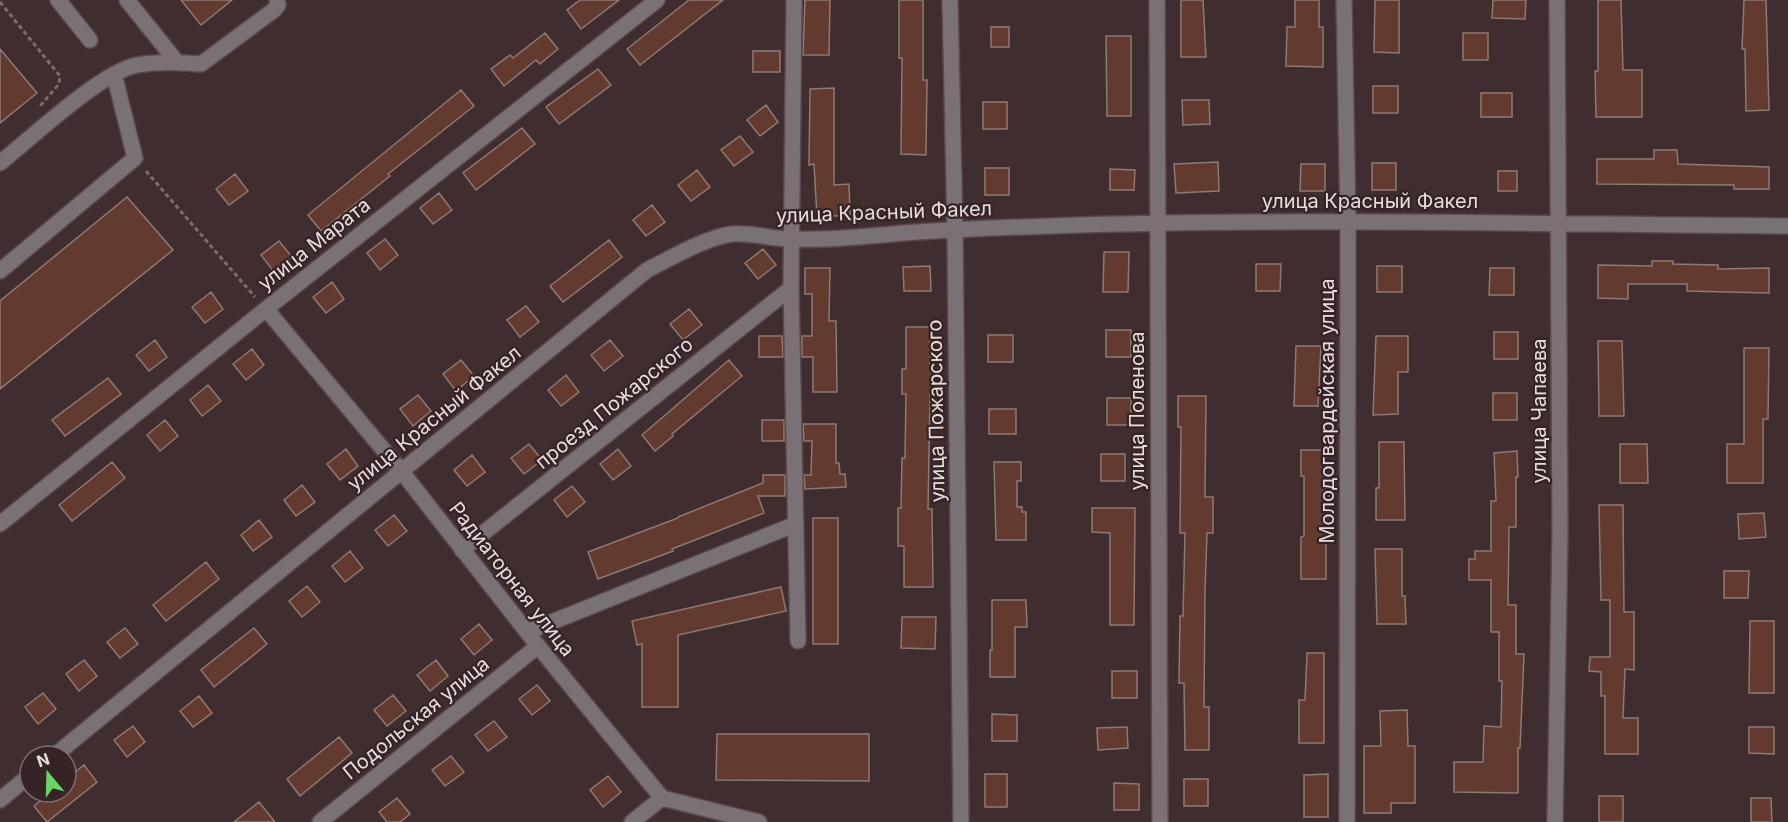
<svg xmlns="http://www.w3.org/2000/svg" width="1788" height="822" font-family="Inter,sans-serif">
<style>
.building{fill:#623a2f;stroke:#8f7973;stroke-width:1.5}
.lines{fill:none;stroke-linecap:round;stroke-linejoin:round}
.minor-casing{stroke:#5b494b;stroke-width:18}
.path{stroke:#7c6c6e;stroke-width:3;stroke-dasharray:4.5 3;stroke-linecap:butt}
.minor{stroke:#7a7176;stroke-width:15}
.labels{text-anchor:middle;stroke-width:4.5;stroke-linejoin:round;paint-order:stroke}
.street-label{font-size:20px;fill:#e8dbdd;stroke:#352325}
</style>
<rect width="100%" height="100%" fill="#402d2f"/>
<!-- building -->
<path class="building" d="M181,0H232L201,25Z
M580,0H619L581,29L567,10Z
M689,0H723L640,65L627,49Z
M805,0H830L829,55H803Z
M899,0H923V80H927L926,155L901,154L902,58H899Z
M1181,0H1203L1206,57H1181Z
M1295,0H1319V27H1323V67L1286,66L1287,27H1295Z
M1375,0H1399V53L1374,52Z
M1493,0H1526L1525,19L1492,18Z
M1598,0H1621L1623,70H1642V117H1596L1595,71H1598Z
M1744,0H1766L1769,110L1746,111L1745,49H1742Z
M991,27H1009V47H991Z
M545,33L558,49L540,64L536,60L504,86L491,69L510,55L513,58Z
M1463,33H1488V60H1463Z
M1106,36H1131V116H1107Z
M0,49L37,93L0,123Z
M753,51H780V72H753Z
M598,69L611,85L559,124L546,107Z
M1373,86H1398V113H1373Z
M834,88V185L849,184L850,215L817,217L814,164L809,165L810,89Z
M461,90L474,106L388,174L390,176L321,231L308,215Z
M1481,93H1512V117H1481Z
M1182,100H1209L1210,124L1183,125Z
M983,102H1007V129H983Z
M766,105L778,122L760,136L747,120Z
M522,128L535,144L476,190L463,173Z
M740,136L753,152L734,166L721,150Z
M1654,150H1677L1678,164L1769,167V189H1734V185L1597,184V159H1654Z
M1218,162L1219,191L1176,193L1174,164Z
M1372,163H1396V190H1372Z
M1301,164H1325V191H1300Z
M985,168H1009V195H985Z
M1110,169L1135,170L1134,190H1110Z
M697,170L710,187L691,201L678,185Z
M1498,171H1517V191H1498Z
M235,174L248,191L229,205L216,189Z
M439,193L452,210L433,224L420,208Z
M127,197L173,250L0,389V301Z
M652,205L665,222L646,236L633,220Z
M385,239L398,255L380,270L367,253Z
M609,240L622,257L563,302L550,286Z
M279,241L292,257L274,272L261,255Z
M763,249L776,265L758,279L745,263Z
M1104,252H1129L1128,292H1103Z
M1652,261H1673V264L1718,265V269L1769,268V293L1687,291V284H1628V299L1598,298V265L1652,266Z
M1256,264H1281L1280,291H1256Z
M930,266L931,291H904L903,267Z
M1377,266H1402V292H1377Z
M805,268H830L829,321H836L837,392H813V357H802V336H812V294H805Z
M1490,268H1514V295H1489Z
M332,282L344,299L326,313L313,297Z
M211,292L223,309L205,323L192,307Z
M526,306L539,322L520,337L507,320Z
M689,309L702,325L683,340L670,324Z
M906,327H930V368H933V394H930L928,509H932L933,587H904V546H898V508H901L902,458H905L906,394H902V369H906Z
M1106,330H1131V357H1106Z
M1494,332H1518V359H1494Z
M988,335H1013V362H988Z
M759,336H782L783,357H759Z
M1376,336H1408V372H1398V414L1373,415Z
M155,340L167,357L149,371L136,355Z
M610,340L623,356L604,371L591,355Z
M1598,341H1622L1624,416H1599Z
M1296,346H1321L1318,406H1294Z
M1744,348H1769L1768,419H1763V483H1727V444H1744Z
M252,349L264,365L246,380L233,364Z
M461,360L474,376L456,391L443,374Z
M729,360L742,376L672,434L673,436L655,451L642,435Z
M566,375L579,392L561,406L548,390Z
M108,378L121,394L65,436L52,420Z
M208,385L221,401L202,416L190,400Z
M1493,393H1517V420H1493Z
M418,395L431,411L413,426L400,409Z
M1178,396H1206L1205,497H1213V533H1207L1205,592L1204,707H1209V750H1185L1184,683H1179L1180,616H1183L1185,533H1180L1181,427H1178Z
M1107,398H1131V425H1107Z
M989,409H1016V434H989Z
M165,420L178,436L160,451L147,435Z
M762,420H784V441H762Z
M803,424H836V463H839L840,474H845L846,487L805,489L804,475H811L812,441H804Z
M1379,442H1404L1405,520H1376V488H1379Z
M529,444L542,460L524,474L511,458Z
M1620,444H1647L1648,483H1620Z
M346,449L358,466L340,480L327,464Z
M618,449L631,466L613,480L600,464Z
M1301,450H1326V491H1329V518H1326V579H1301V537L1304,536V476H1301Z
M1517,451L1518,477H1516V527H1509L1508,605H1516V654H1524L1520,748H1518V793L1454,792V762H1483L1484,726L1501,727L1502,681H1499V632H1491V580H1469V559H1475V551H1491V501H1496L1494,453Z
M1101,454H1125V481H1101Z
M472,455L485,472L467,486L454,470Z
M112,462L125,478L72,521L59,505Z
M994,462H1021V481H1017V507H1022V512H1026V540H996Z
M763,475H785V496H758L764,513L672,549L673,551L598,579L588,552L678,518V517L763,483Z
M302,485L315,502L296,516L284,500Z
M572,486L585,502L567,517L554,500Z
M1599,505H1623L1624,612H1634V670L1625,669L1623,718H1638V754H1605V696H1601V672L1589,671L1590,657H1610V600H1601Z
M1092,508H1135L1134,625H1110V533L1092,532Z
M1764,513L1766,537L1739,539L1738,514Z
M394,515L407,531L388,546L375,530Z
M813,518H838V644H813Z
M259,520L272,537L253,551L241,535Z
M1375,549H1402V596H1405L1406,624H1377Z
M350,551L363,568L345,582L332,566Z
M206,562L219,579L166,621L153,605Z
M1724,571H1749L1748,598H1724Z
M307,586L320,602L302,617L289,601Z
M781,587L786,611L678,635V707H642V644L637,645L632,621Z
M992,600H1026L1027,627H1015V677H990V650H992Z
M902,617H936L935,649L901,648Z
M1750,621H1774V693H1749Z
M479,624L492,640L474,655L461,639Z
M125,628L138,644L120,658L107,642Z
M254,628L267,644L214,687L201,670Z
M1307,653H1324V743H1299V700H1305Z
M84,660L97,676L79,691L66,674Z
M436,660L448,676L430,691L417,675Z
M1112,671H1137V698H1112Z
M537,685L550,701L532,715L519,699Z
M43,693L56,709L38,724L25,707Z
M393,695L406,711L387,726L374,710Z
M199,696L212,713L193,727L180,711Z
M1407,710L1408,746H1415V803H1391V813H1364V746H1381L1380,711Z
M992,714L1017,715V741H992Z
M494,721L507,737L488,751L475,735Z
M133,726L145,742L127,757L114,740Z
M1127,727L1128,748L1098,750L1097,728Z
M1749,727H1774V754L1749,753Z
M717,734H869V781L716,780Z
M339,737L352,753L300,796L287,779Z
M451,756L464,772L445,786L432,770Z
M84,765L97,782L47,822L34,806L51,792H66V779Z
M985,774H1007V807H985Z
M1328,774V817H1304V775Z
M608,776L621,792L603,807L590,790Z
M1184,779H1208V806H1184Z
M1114,783L1139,784V810H1114Z
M1599,796H1623V822H1599Z
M397,798L410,814L400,822H387L379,812Z
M1751,798H1771L1772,822H1751Z
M259,802L275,822H234Z"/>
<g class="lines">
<defs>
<path id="minor" d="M58,0L90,40
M127,0L176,61
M794,0L791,288L798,641
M950,0L955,230L961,822
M1157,0L1160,822
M1344,0L1348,221L1347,822
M0,163C31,138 101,72 137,65C159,61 180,62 201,64L274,10L278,5L277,0
M0,271L135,158L114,74
M266,309L402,472L538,646L662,798L759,822
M0,524L266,309L657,0
M462,550L791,288
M527,632L796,524
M54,756L647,270C671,258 707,237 732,234C751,232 771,239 790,239C830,241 876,235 917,232C1207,215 1497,224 1788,226
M0,800L30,775
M320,822L538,646
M632,822L662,798
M1555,822L1560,533L1557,0"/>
</defs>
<!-- minor casing -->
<use href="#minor" class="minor-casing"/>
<!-- path -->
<path class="path" d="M0,2L60,76L59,84L40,106
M146,171L255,297"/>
<!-- minor -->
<use href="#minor" class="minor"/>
</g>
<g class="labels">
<!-- street labels -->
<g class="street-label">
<text x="1370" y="208">улица Красный Факел</text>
<text transform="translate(884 212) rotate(-2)" y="7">улица Красный Факел</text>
<text transform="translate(314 244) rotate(-38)" y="7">улица Марата</text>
<text transform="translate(614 403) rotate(-39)" y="7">проезд Пожарского</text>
<text transform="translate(936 411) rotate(-91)" y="7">улица Пожарского</text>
<text transform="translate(1137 411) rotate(-90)" y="7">улица Поленова</text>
<text transform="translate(1327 411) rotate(-90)" y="7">Молодогвардейская улица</text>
<text transform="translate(1539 411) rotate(-90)" y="7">улица Чапаева</text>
<text transform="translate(434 418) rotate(-39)" y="7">улица Красный Факел</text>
<text transform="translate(512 579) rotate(52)" y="7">Радиаторная улица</text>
<text transform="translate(416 718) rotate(-39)" y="7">Подольская улица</text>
</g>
</g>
<!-- north arrow -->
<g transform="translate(48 774) rotate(341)"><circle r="28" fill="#352325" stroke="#7d6d6f" stroke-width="1.5"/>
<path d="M0-4.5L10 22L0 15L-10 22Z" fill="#6ad363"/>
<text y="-9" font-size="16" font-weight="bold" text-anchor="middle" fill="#e8dbdd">N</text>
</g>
</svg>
